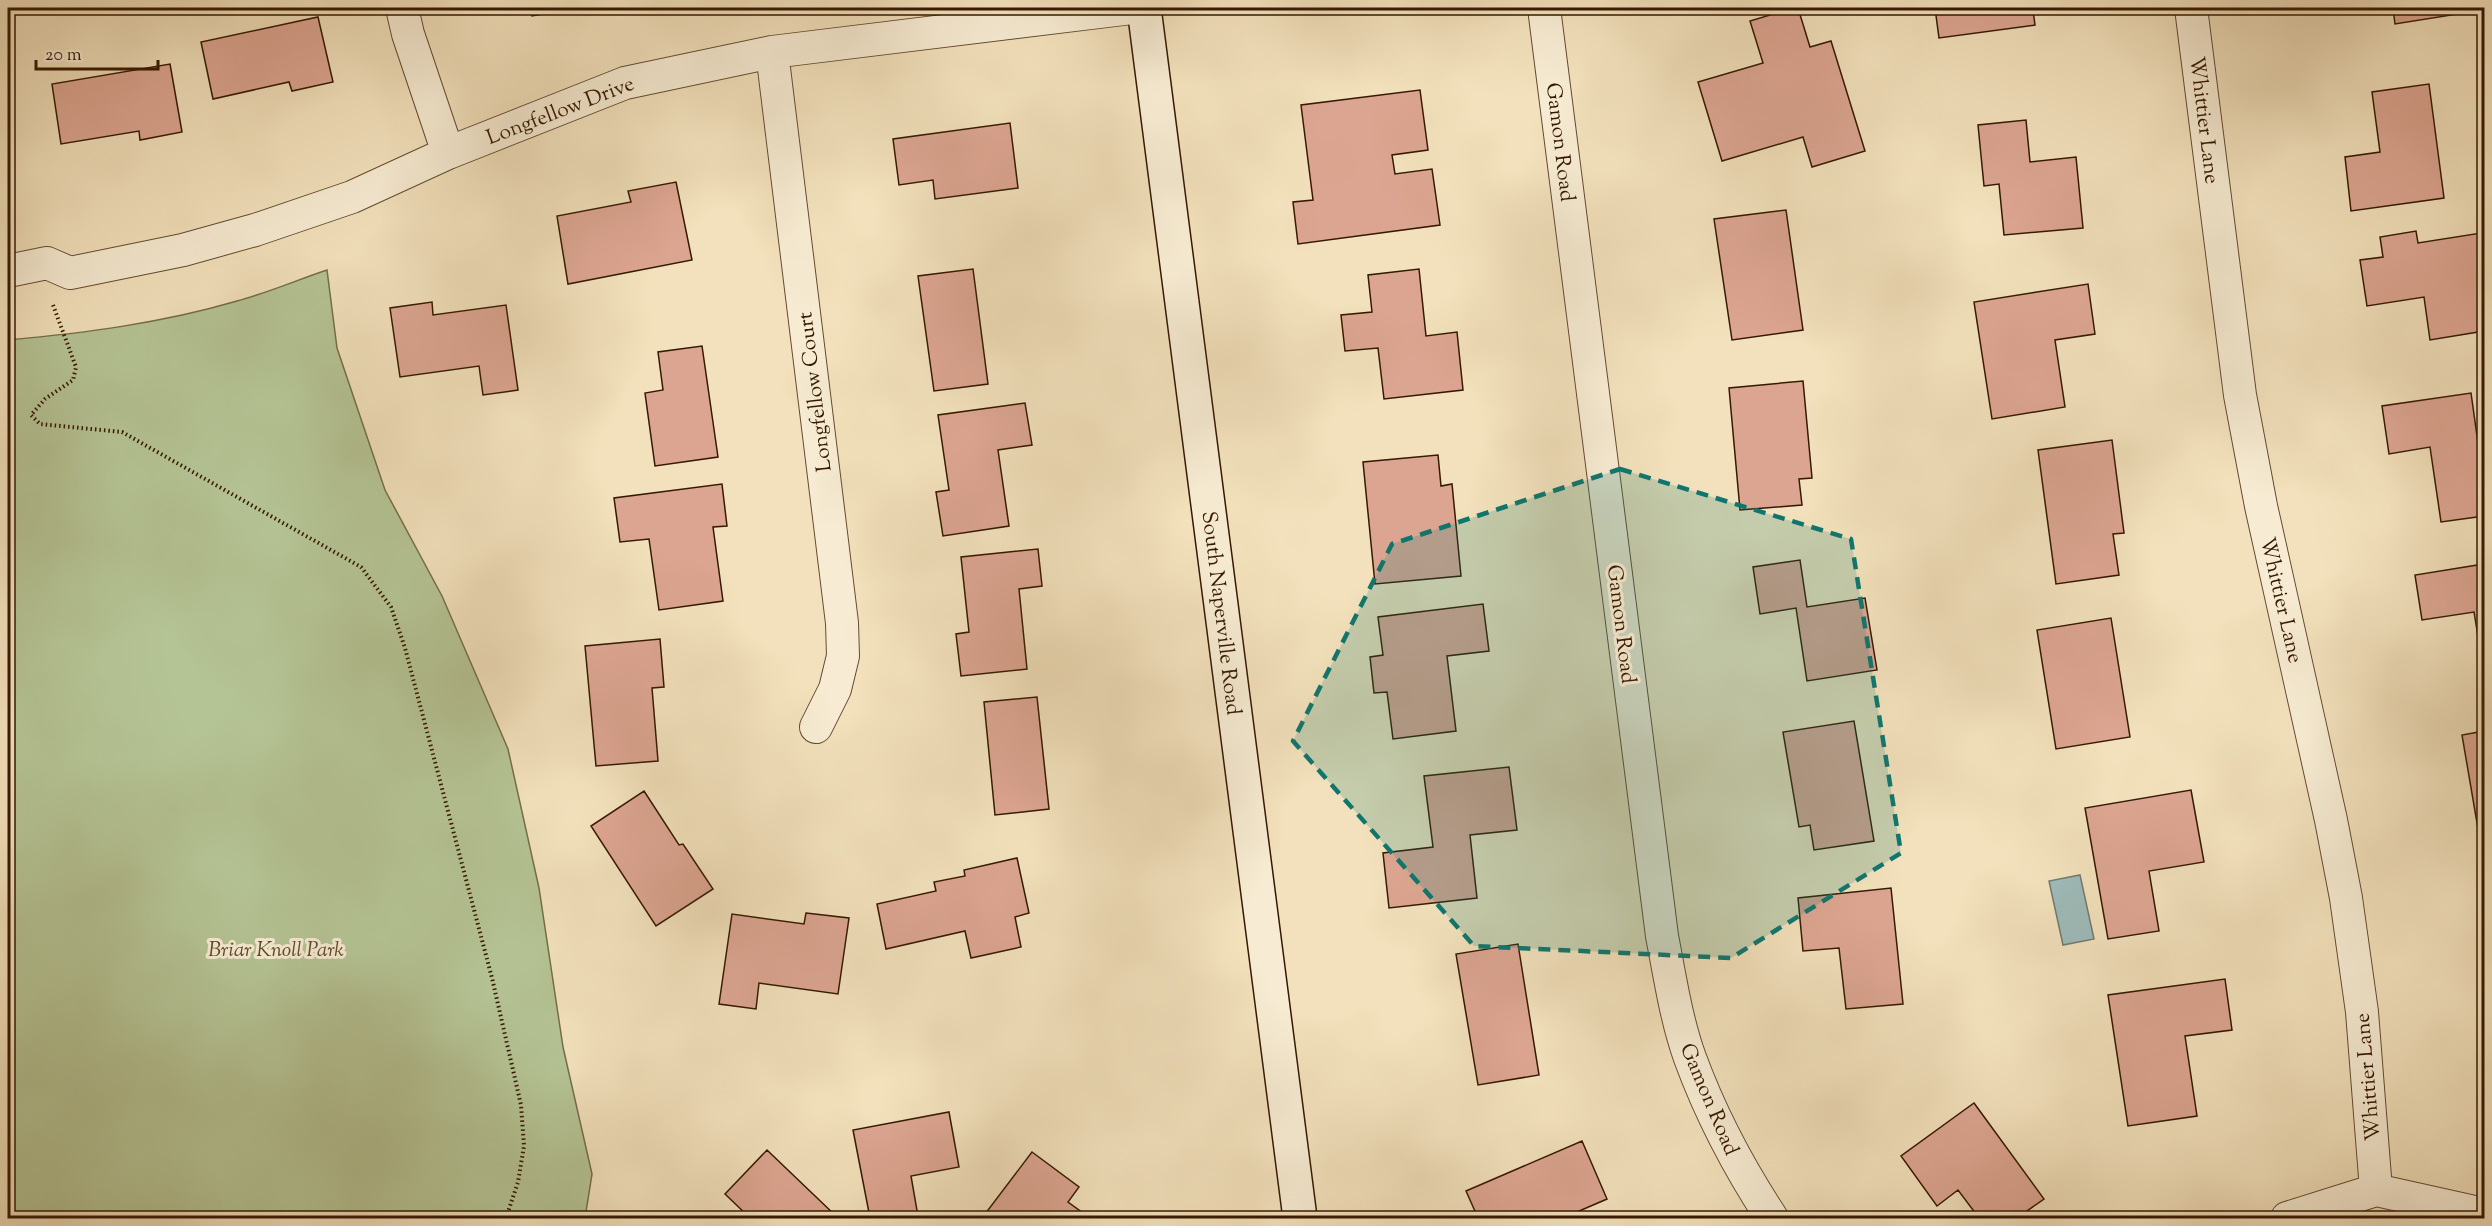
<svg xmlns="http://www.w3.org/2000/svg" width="2492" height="1226" font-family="'Sorts Mill Goudy',serif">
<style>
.green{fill:#b5c495;stroke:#756e4a;stroke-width:1.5}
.water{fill:#9ebbba;stroke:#747a70;stroke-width:1.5}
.building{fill:#dca591;stroke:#351900;stroke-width:1.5}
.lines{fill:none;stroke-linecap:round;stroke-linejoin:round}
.minor-casing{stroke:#644b2f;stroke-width:34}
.secondary-casing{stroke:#351900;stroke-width:36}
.path{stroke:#351900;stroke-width:4;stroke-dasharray:1.5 3;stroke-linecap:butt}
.minor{stroke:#f7ecd3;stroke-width:32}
.secondary{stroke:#f7ecd3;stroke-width:33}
.marked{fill:#0f766e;fill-opacity:0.2;stroke:#0f766e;stroke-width:4.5;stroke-dasharray:12 8;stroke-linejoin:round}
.labels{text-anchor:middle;stroke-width:6;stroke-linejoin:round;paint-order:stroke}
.street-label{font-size:21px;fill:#351900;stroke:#f7ecd3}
.park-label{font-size:21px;font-style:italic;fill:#5b4c2d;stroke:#f7ecd3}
</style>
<rect width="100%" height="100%" fill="#f2e1bc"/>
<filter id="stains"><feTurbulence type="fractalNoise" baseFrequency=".00333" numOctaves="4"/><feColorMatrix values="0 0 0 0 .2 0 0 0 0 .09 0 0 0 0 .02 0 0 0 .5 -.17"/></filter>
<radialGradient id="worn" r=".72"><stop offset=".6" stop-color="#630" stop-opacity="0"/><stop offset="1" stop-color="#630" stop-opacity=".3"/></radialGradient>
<!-- green -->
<path class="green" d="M327,270L337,348L385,490L442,596L508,749L539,888L563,1047L592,1174L585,1218H8L13,1162H8V340C85,333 162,323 237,301C267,293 297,280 327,270Z"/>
<!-- water -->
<path class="water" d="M2080,875L2094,939L2063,945L2049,881Z"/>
<!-- building -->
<path class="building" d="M530,8H577L532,16Z
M1793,8H1798L1810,47L1831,41L1865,151L1812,167L1803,137L1722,161L1698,82L1763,63L1750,21Z
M1935,8H2049L2033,10L2035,25L1939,38Z
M2393,8H2457L2458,14L2395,24Z
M318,17L333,82L292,91L289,82L213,99L201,42Z
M170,64L182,132L140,140L139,131L61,144L52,84Z
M2429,84L2444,198L2351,211L2345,157L2380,152L2372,92Z
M1420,90L1428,150L1392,155L1395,174L1432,169L1440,225L1298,244L1293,202L1313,200L1301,105Z
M2026,120L2030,162L2076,157L2083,228L2004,235L1999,184L1984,186L1978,125Z
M1010,123L1018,188L935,199L933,180L899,185L893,139Z
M676,182L692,260L568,284L557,216L631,202L628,191Z
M1786,210L1803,330L1732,340L1714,219Z
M2416,231L2418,243L2481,233L2484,257V331L2430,340L2424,297L2367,306L2360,260L2383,257L2380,237Z
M973,269L988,384L934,391L918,276Z
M1419,269L1426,336L1457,332L1463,390L1384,399L1378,348L1345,351L1341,315L1372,312L1368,275Z
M2088,284L2095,334L2055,340L2065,407L1992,419L1974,302Z
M432,302L433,315L506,305L518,390L483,395L479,366L400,377L390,308Z
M702,346L718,457L655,466L645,393L663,390L658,352Z
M1803,381L1812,478L1799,479L1802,505L1740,510L1729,388Z
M2471,393L2484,486V516L2441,522L2430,447L2389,454L2382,406Z
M1025,403L1032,445L998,450L1009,526L943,536L936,492L949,490L938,415Z
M2112,440L2124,533L2113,534L2119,575L2056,584L2038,450Z
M1438,455L1441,486L1452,484L1461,576L1375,584L1363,462Z
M722,484L727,526L713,527L723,601L659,610L649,539L620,542L614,498Z
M1038,549L1042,586L1019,589L1027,669L961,676L956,634L969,632L961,557Z
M1800,560L1807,607L1865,598L1877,670L1807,681L1796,608L1760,614L1753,567Z
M2484,564V661H2482L2474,612L2422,620L2415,575Z
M1483,604L1489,651L1447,656L1456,731L1393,739L1387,692L1374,693L1370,657L1383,655L1378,617Z
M2111,618L2130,737L2056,749L2037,630Z
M660,639L664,687L652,688L658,761L596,766L585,646Z
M1037,697L1049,809L995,815L984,702Z
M1854,721L1874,841L1814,850L1810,825L1799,827L1783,732Z
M2484,731V864L2462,735Z
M1509,767L1517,830L1470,835L1477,898L1389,908L1383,853L1433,847L1424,776Z
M2191,790L2204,862L2149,871L2159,931L2108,939L2085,808Z
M644,791L679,845L683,844L713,889L656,926L591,826Z
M1017,858L1029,913L1015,917L1021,947L971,958L965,931L886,949L877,904L936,891L934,882L965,876L964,870Z
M1891,888L1903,1004L1846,1009L1839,948L1803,951L1798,898Z
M806,913L849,918L838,994L759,983L756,1009L719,1004L732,914L804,924Z
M1518,944L1539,1075L1478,1085L1456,954Z
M2225,979L2232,1030L2185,1036L2197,1116L2128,1126L2108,995Z
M1974,1103L2044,1199L2017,1218H1979L1958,1190L1937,1206L1901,1156Z
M949,1112L959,1167L911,1176L918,1216L904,1218H870L853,1130Z
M1582,1141L1607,1199L1563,1218H1478L1466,1191Z
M767,1150L837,1217L835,1218H750L725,1194Z
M1032,1152L1079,1187L1068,1202L1090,1218H982Z"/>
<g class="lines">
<defs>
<path id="minor" d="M402,8L408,34L448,153
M1544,8L1662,936C1670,977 1676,1019 1690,1058C1711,1115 1739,1168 1772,1218
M2191,8L2240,395L2261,506L2331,820L2346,898L2362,1012L2376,1190
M772,52L842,623L843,656L835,689L816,727
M8,271L47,263L70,273L183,250L255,230L352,197L448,153L625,83L772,52L1132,8
M2287,1218L2376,1190L2484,1214"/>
<path id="secondary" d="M1144,8L1300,1218"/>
</defs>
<!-- minor casing -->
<use href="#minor" class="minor-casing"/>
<!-- secondary casing -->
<use href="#secondary" class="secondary-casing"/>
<!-- path -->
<path class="path" d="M53,305L76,367L73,380L45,399L31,415L40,424L122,432L361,567L391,607L405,648L492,978L521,1105L524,1146L518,1182L506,1218"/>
<!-- minor -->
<use href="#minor" class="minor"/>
<!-- secondary -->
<use href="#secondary" class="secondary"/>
</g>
<!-- marked area -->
<path class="marked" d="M1620,469L1851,539L1901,853L1731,958L1474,946L1293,741L1392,544Z"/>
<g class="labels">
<!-- street labels -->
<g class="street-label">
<text transform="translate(560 110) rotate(-21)" y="7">Longfellow Drive</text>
<text transform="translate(2205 120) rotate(83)" y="7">Whittier Lane</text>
<text transform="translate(1561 142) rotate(83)" y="7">Gamon Road</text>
<text transform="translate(814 392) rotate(-97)" y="7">Longfellow Court</text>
<text transform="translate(2282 600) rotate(77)" y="7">Whittier Lane</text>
<text transform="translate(1222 613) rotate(83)" y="7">South Naperville Road</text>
<text transform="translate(1622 624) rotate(83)" y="7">Gamon Road</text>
<text transform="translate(2367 1077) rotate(-95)" y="7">Whittier Lane</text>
<text transform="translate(1710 1099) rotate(67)" y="7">Gamon Road</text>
</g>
<!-- park labels -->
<g class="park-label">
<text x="276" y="956">Briar Knoll Park</text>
</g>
</g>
<!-- margin -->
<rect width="2492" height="1226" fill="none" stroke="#f2e1bc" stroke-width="30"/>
<rect x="9" y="9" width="2474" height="1208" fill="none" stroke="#351900" stroke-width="3"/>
<rect x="15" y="15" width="2462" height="1196" fill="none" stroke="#351900" stroke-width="1.5"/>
<!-- scale -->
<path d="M36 60v9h122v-9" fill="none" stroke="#351900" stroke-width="3"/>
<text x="45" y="60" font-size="18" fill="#351900" stroke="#f7ecd3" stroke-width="4.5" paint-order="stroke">20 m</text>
<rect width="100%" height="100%" filter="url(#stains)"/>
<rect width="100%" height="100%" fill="url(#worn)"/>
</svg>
